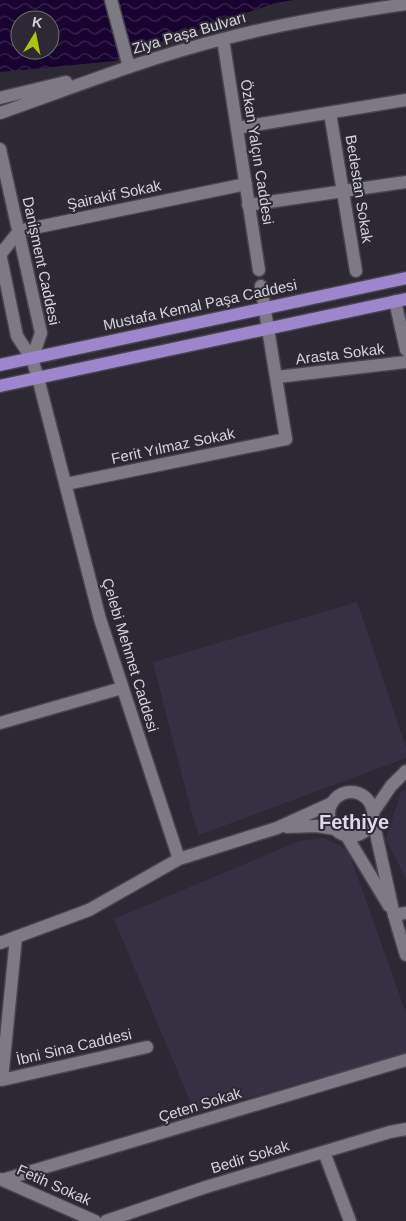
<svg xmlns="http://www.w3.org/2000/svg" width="406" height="1221" font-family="Helvetica,sans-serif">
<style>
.built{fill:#363142}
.water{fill:url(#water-waves);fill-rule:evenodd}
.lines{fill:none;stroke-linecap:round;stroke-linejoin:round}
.street-casing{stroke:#47444d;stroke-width:15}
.secondary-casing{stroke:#47444d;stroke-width:15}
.primary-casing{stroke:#47444d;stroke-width:15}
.street{stroke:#7d7a86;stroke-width:12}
.secondary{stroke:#7d7a86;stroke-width:12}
.primary{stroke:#9e86cc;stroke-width:12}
.labels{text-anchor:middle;stroke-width:4;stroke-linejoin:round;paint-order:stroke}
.street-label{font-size:15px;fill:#d5d3da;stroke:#2c2934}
.district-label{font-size:20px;font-weight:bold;fill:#ddd9e7;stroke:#2c2934}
</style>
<defs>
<pattern id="water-waves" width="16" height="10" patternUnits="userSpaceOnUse" patternTransform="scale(1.25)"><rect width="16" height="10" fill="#170230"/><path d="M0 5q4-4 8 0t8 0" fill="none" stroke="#38264d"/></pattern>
</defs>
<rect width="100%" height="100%" fill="#2c2934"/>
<!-- built -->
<path class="built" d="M357,602L406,747V758L199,835L191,811L153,662Z
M406,788V879L386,839L401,792Z
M324,838L348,850L406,1013V1053L195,1113L114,919L299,841Z"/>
<!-- water -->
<path class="water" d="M0,0H294L275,3L168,40L115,61L0,72ZM20,20H50V50H20Z"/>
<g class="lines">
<defs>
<path id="street" d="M111,0L129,67
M330,113L356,271
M237,128L406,100
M248,205L406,182
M0,255L19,231L246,184
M395,301L406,350
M277,377L406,362
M66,484L286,439
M0,723L122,688
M394,915L406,913
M16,937L2,1080L147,1047
M324,1152L350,1221
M0,1179L95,1221
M2,1180L406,1060
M106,1221L206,1187L390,1132L406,1129"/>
<path id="secondary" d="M223,39L259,270
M0,98L66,82
M0,113C74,87 147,58 223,39C284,23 345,13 406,4
M0,149L41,333L32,359
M0,253L17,336L32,359L38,378L100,619L179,859
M261,286L286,439
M329 814a22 22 0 1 1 44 0a22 22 0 1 1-44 0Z
M374,811L391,786L406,771
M373,820L394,915L406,955
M287,827L317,826L335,829
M346,835L389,906
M0,943L89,910L179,859L277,828L332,803"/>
<path id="primary" d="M0,365L406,278
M0,386L406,299"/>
</defs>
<!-- street casing -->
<use href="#street" class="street-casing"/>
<!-- secondary casing -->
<use href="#secondary" class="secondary-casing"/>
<!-- primary casing -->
<use href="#primary" class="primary-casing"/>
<!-- street -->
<use href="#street" class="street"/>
<!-- secondary -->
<use href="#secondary" class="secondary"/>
<!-- primary -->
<use href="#primary" class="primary"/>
</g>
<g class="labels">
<!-- street labels -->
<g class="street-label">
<text transform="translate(189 33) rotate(-16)" y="5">Ziya Paşa Bulvarı</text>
<text transform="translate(257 152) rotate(81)" y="5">Özkan Yalçın Caddesi</text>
<text transform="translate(359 189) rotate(81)" y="5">Bedestan Sokak</text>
<text transform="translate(114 195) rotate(-12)" y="5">Şairakif Sokak</text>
<text transform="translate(41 261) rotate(78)" y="5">Danişment Caddesi</text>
<text transform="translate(200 305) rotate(-12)" y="5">Mustafa Kemal Paşa Caddesi</text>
<text transform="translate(340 354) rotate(-7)" y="5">Arasta Sokak</text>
<text transform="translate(173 446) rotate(-12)" y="5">Ferit Yılmaz Sokak</text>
<text transform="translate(130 655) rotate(73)" y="5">Çelebi Mehmet Caddesi</text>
<text transform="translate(74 1047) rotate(-13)" y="5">İbni Sina Caddesi</text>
<text transform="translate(200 1105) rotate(-17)" y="5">Çeten Sokak</text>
<text transform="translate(250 1157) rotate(-17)" y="5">Bedir Sokak</text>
<text transform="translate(54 1185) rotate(24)" y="5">Fetih Sokak</text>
</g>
<!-- district labels -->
<g class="district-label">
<text x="354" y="829">Fethiye</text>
</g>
</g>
<!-- north arrow -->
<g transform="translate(35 35) rotate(10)"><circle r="24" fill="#2c2934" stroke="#706d76"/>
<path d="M0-4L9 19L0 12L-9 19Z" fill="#acc610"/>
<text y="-8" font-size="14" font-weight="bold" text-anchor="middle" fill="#d5d3da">K</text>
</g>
</svg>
